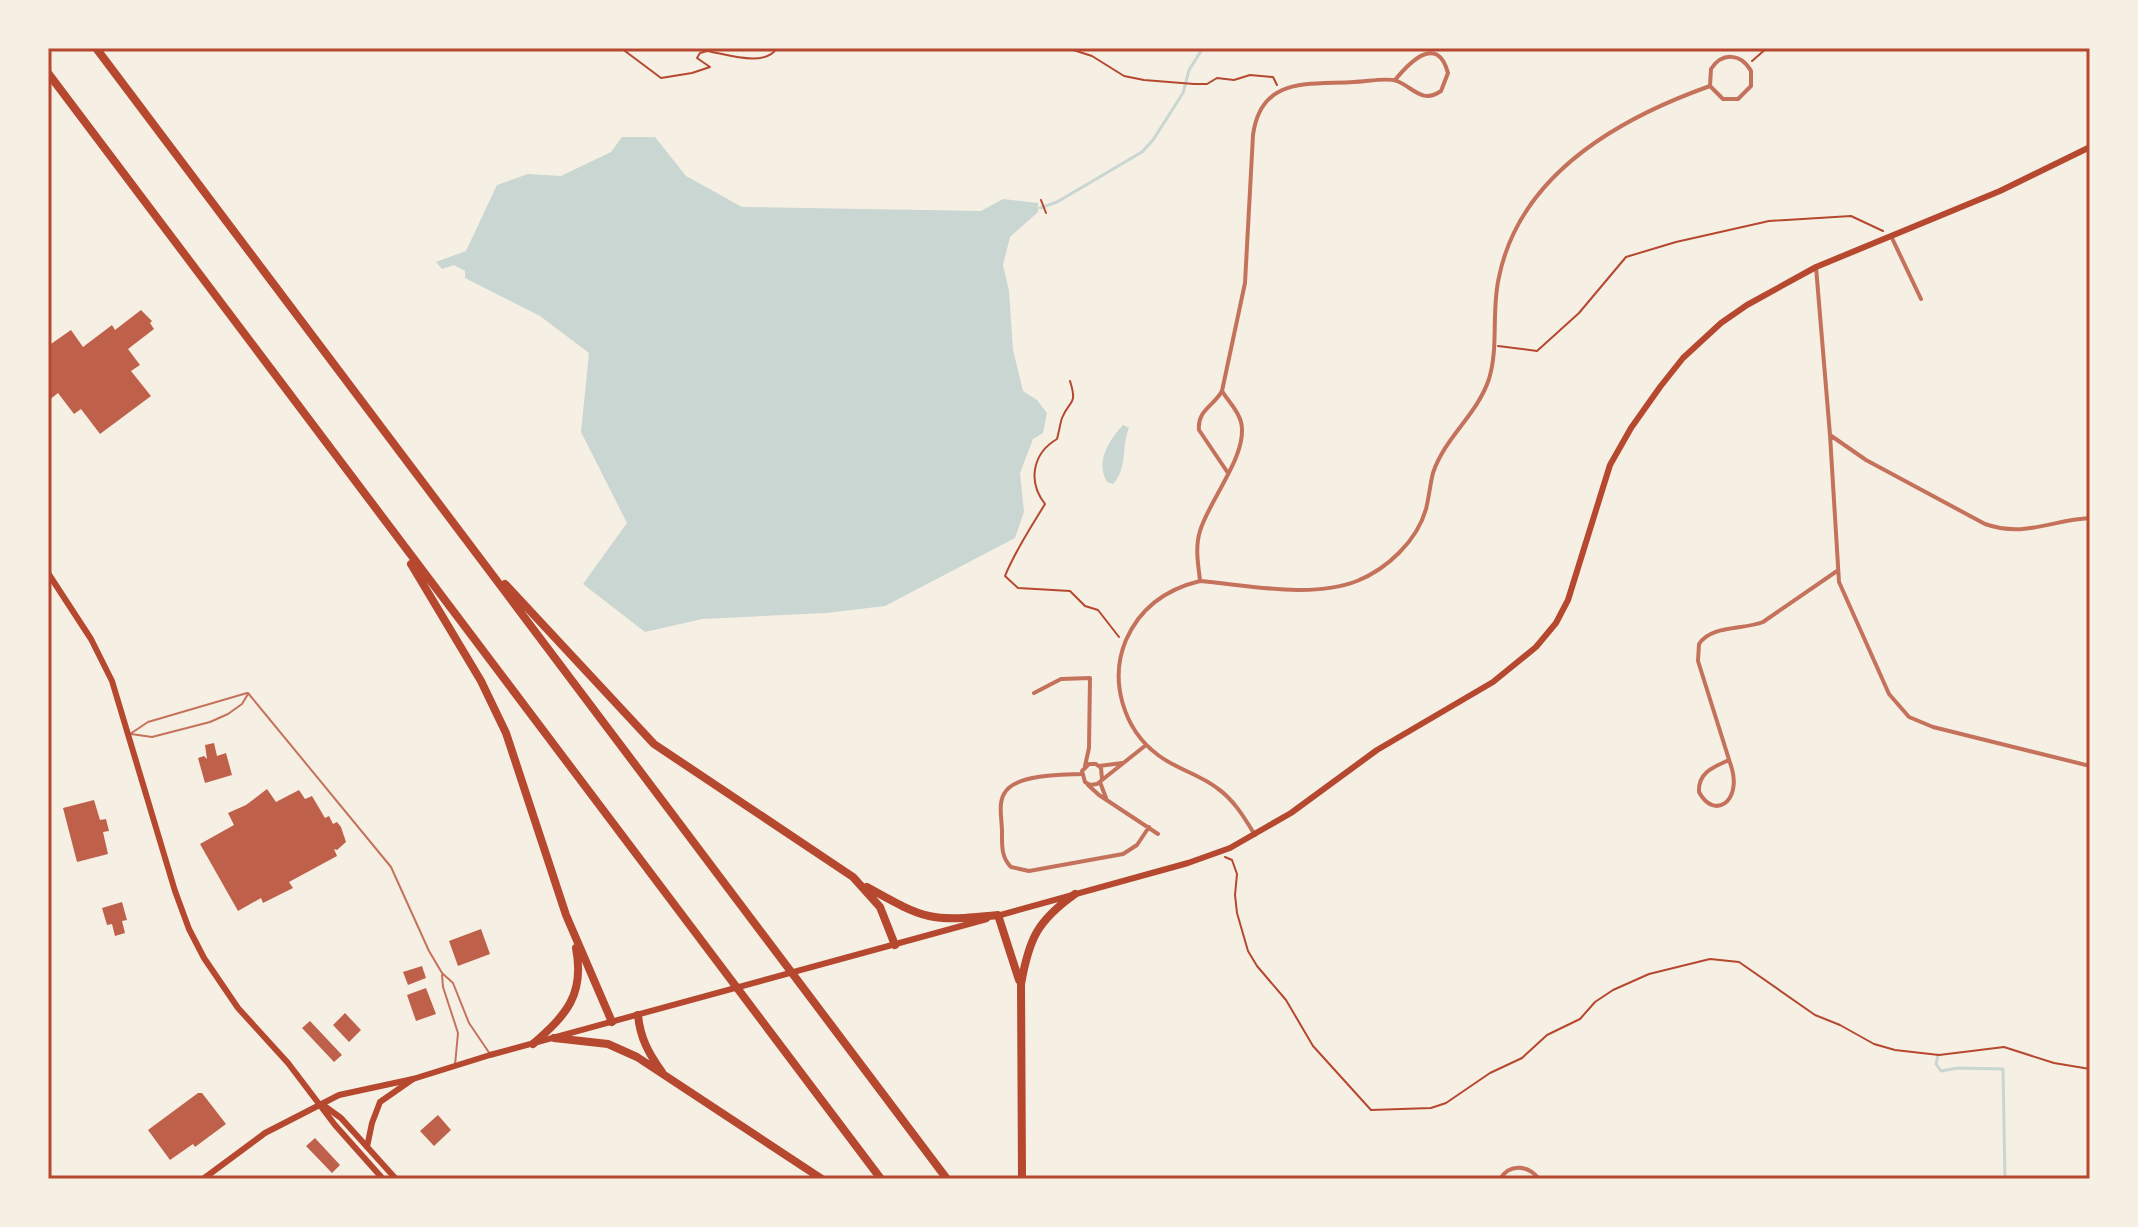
<svg xmlns="http://www.w3.org/2000/svg" width="2138" height="1227" font-family="'Golos Text',sans-serif">
<style>
.water{fill:#c9d6d2}
.lines{fill:none;stroke-linecap:round;stroke-linejoin:round}
.stream{stroke:#c9d6d2;stroke-width:3}
.building{fill:#bf614a}
.path{stroke:#b5482f;stroke-width:2}
.service{stroke:#c5725c;stroke-width:2}
.minor{stroke:#c5725c;stroke-width:4}
.secondary{stroke:#b5482f;stroke-width:6}
.primary{stroke:#b5482f;stroke-width:6}
.motorway{stroke:#b5482f;stroke-width:8}
.neatline{fill:none;stroke:#b5482f;stroke-width:3}
</style>
<rect width="100%" height="100%" fill="#f6efe4"/>
<!-- water -->
<path class="water" d="M622,137H655L686,176L742,207L981,211L1003,199L1038,203V212L1010,237L1003,265L1009,291L1013,350L1023,391L1037,400L1047,413L1043,433L1033,439L1020,473L1024,512L1015,538L885,606L826,613L702,619L645,632L583,584L627,523L581,432L589,353L540,316L465,278V271L454,265L442,269L436,262L466,251L497,185L528,174L561,176L611,152Z
M1123,425L1129,428C1121,447 1128,468 1113,484L1107,482C1095,462 1109,440 1123,425Z"/>
<g class="lines">
<!-- stream -->
<path class="stream" d="M1040,208L1057,202L1142,152L1153,140L1183,93L1189,70L1203,48
M1938,1055L1936,1064L1941,1071L1958,1068L2003,1069L2005,1179"/>
</g>
<!-- building -->
<path class="building" d="M141,310L152,321L150,323L154,329L128,349L140,365L131,371L151,396L100,434L81,409L74,414L58,393L48,401V352L51,350L48,346L71,330L83,347L112,325L115,330Z
M214,743L217,756L226,753L232,775L205,783L198,758L204,756L207,759L205,745Z
M267,789L276,802L299,790L305,799L312,796L325,818L329,816L333,824L337,822L341,827L346,842L337,850L334,849L337,856L289,882L293,888L263,903L261,898L238,911L200,844L234,825L228,813L246,805Z
M94,800L100,820L106,819L109,831L103,832L108,854L77,862L63,808Z
M122,902L127,920L122,921L125,933L115,936L112,924L107,925L102,908Z
M481,929L490,954L458,966L449,941Z
M422,966L426,978L408,985L403,972Z
M426,988L436,1014L416,1021L407,995Z
M345,1013L361,1030L349,1042L333,1025Z
M310,1021L342,1055L334,1062L302,1028Z
M198,1093H202L226,1124L195,1147L193,1144L170,1160L148,1130Z
M438,1115L451,1130L434,1146L420,1131Z
M315,1138L340,1165L332,1173L306,1146Z"/>
<g class="lines">
<!-- path -->
<path class="path" d="M621,48L661,78L692,73L710,67L697,58L700,53L707,51C726,54 765,68 777,48
M1067,48L1092,56L1124,76L1144,80L1194,84H1207L1217,78L1234,80L1250,75L1273,77L1277,85
M1752,61L1767,48
M1041,200L1046,213
M1498,346L1537,351L1579,313L1626,257L1676,242L1769,221L1851,216L1883,231
M1070,381C1078,406 1069,400 1062,418C1060,424 1059,432 1057,439C1033,453 1027,481 1045,504C1031,527 1015,551 1005,576L1018,588L1070,591L1085,606L1098,610L1119,637
M1225,857L1232,860L1237,874L1235,895L1237,913L1248,951L1257,966L1286,1000L1313,1046L1371,1110L1431,1108L1446,1103L1490,1073L1522,1058L1547,1035L1580,1019L1595,1002L1613,990L1649,974L1710,959L1739,962L1815,1015L1840,1025L1874,1044L1895,1050L1939,1055L2004,1047L2054,1063L2090,1069"/>
<!-- service -->
<path class="service" d="M248,693L391,867L429,951L442,973L453,983L469,1023L490,1054
M130,734L148,722L247,693
M131,734L152,737L210,722L228,714L242,704L248,694
M442,975L443,987L458,1033L455,1065"/>
<!-- minor -->
<path class="minor" d="M1891,236L1921,299
M1816,267L1830,435L1839,582L1889,694L1909,717L1933,727L2090,766
M1830,435L1866,460L1985,524C2025,538 2051,520 2090,518
M1228,473L1199,430C1197,410 1214,406 1222,391L1245,283L1253,135C1261,76 1308,85 1354,82C1366,82 1386,77 1397,81C1414,88 1422,104 1441,91L1448,73C1437,33 1409,63 1395,80
M1200,580C1198,564 1195,547 1200,531C1209,500 1249,454 1241,422C1238,410 1228,401 1222,391
M1034,693L1061,679L1090,678L1089,748L1085,766
M1729,760C1714,767 1698,772 1699,792C1714,820 1741,802 1732,769L1698,661L1699,644C1711,625 1743,630 1763,622L1837,571
M1099,766L1122,763
M1081,774C1062,775 1014,774 1004,794C998,804 1002,820 1002,832C1002,845 1001,857 1011,867L1029,871L1123,854L1137,845L1149,827
M1102,779L1101,768L1096,764H1089L1082,771L1085,782L1090,785L1097,784L1146,745
M1100,782L1106,798
M1088,785L1099,795L1158,834
M1255,835C1244,817 1234,800 1217,788C1199,774 1176,769 1158,755C1123,729 1109,680 1126,640C1140,608 1167,589 1200,581C1247,585 1312,599 1357,581C1387,569 1417,541 1426,509C1429,497 1430,485 1433,473C1445,437 1477,415 1489,379C1499,346 1491,311 1499,277C1520,174 1620,118 1710,86L1711,69C1722,52 1741,53 1751,71V86L1738,99H1723L1710,86
M1500,1179C1510,1163 1528,1165 1539,1179"/>
<!-- secondary -->
<path class="secondary" d="M997,916L1188,863L1230,848L1291,813L1377,750L1493,682L1536,647L1556,623L1568,600L1610,465L1631,428L1660,387L1683,358L1721,323L1747,305L1816,267L2000,191L2090,147
M203,1179L265,1133L339,1095L413,1079L490,1055L987,919"/>
<!-- primary -->
<path class="primary" d="M48,573L91,639L112,681L175,891L189,929L204,958L238,1008L288,1063L335,1125L383,1179
M323,1105L341,1118L396,1179
M367,1147L372,1123L380,1102L413,1079"/>
<!-- motorway -->
<path class="motorway" d="M96,48L947,1179
M48,73L881,1179
M411,564L481,681L506,733L566,915L612,1022
M505,584L654,744L853,877L880,907L895,945
M867,887C926,920 930,922 998,915L1019,980
M638,1015C640,1038 649,1054 662,1072
M554,1038L608,1044L637,1057L822,1179
M533,1044C566,1015 585,995 576,948
M1022,1179L1021,984C1029,939 1037,921 1075,894"/>
</g>
<!-- border -->
<rect width="2138" height="1227" fill="none" stroke="#f6efe4" stroke-width="100"/>
<rect x="50" y="50" width="2038" height="1127" class="neatline"/>
</svg>
